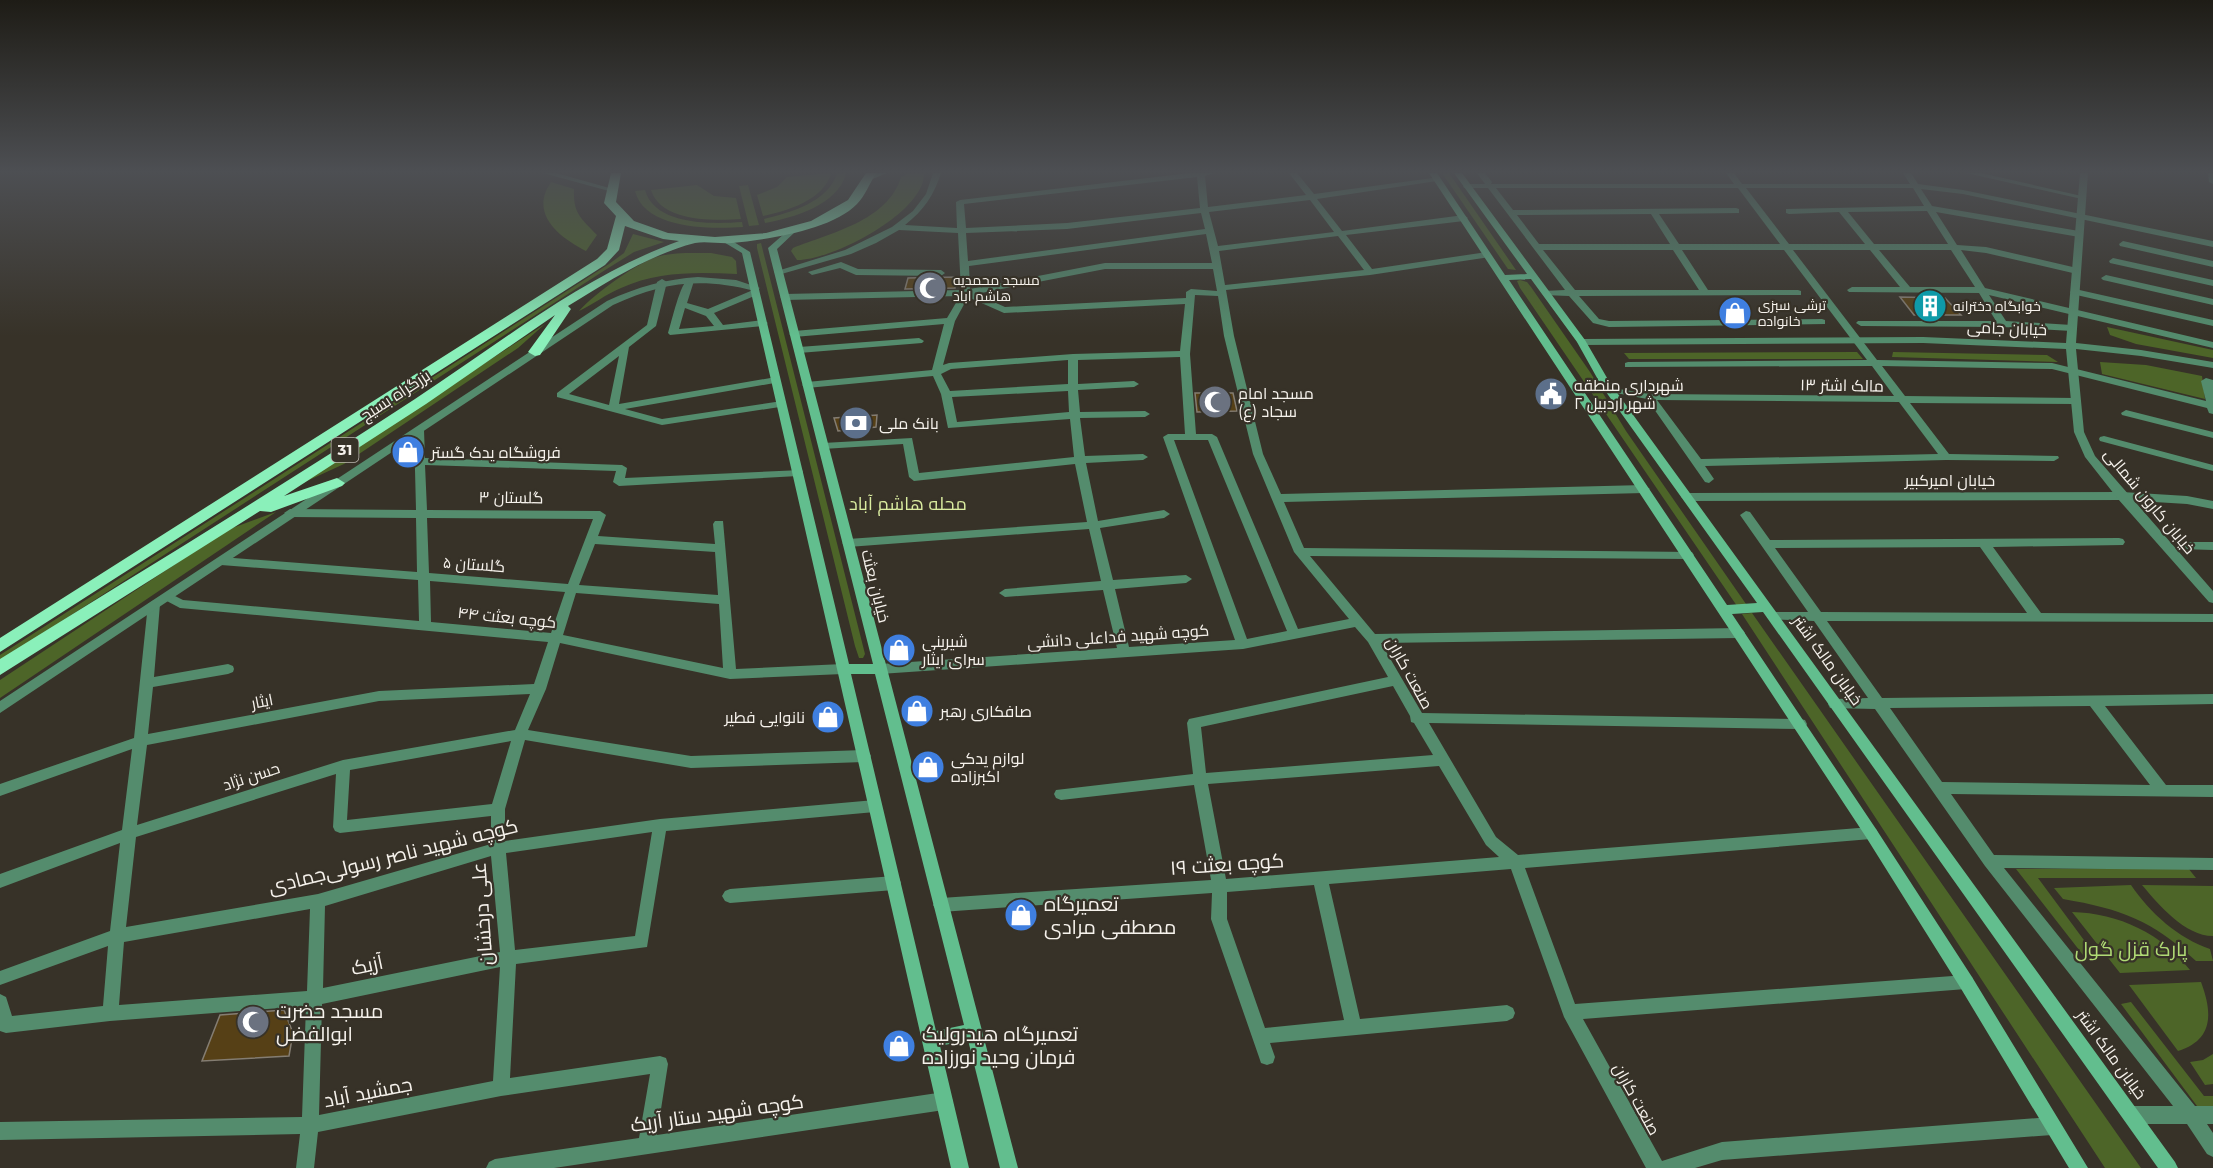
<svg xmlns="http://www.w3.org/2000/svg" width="2213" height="1168" font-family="Montserrat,Cairo,sans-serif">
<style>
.green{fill:#4d6528}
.building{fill:#564016;stroke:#847d72;stroke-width:1.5}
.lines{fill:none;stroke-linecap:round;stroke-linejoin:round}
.minor{fill:#548c6d;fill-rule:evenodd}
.tertiary{fill:#548c6d;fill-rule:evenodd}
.secondary{fill:#62be8e;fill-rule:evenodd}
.trunk{fill:#8af0ba;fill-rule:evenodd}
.labels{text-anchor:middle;stroke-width:4.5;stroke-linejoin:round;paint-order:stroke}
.far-poi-label{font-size:14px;fill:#f6f2ec;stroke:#373228;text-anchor:start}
.shield{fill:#373228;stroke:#bdb8b1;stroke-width:1.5}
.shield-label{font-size:15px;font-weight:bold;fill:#f6f2ec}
.street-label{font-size:16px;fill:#f6f2ec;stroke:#373228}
.poi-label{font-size:16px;fill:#f6f2ec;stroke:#373228;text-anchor:start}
.neighbourhood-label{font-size:18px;fill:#daeca0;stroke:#373228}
.near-street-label{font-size:20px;fill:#f6f2ec;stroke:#373228}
.near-poi-label{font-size:20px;fill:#f6f2ec;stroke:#373228;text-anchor:start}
.near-park-label{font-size:20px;fill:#b0db75;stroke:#373228}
</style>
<rect width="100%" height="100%" fill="#373228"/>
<!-- green -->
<path class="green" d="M831,173C824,200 787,211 763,216L757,195L777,187L787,177Z
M837,173H846C839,205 792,218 765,223L764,219C789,213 829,202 837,173Z
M909,173H924C925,213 830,261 797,260L791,251L793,248C830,233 888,221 901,177Z
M1442,173H1449L1516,270L1508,269Z
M551,182L574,189C573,214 581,218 597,235L586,251C559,237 529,214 551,182Z
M697,185L714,196L736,198L741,219C714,221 661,222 651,190Z
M748,185L759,225L749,226L739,186Z
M645,190C655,226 713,224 742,222L743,227C711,229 645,230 635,191Z
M633,234L664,242L634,252L602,272L0,661V655L609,264L624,253Z
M761,243L865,654L863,658H859L855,646L757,248V244Z
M711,253L732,257L736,261L737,274C697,272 658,271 621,288C606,294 594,304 579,311C594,294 639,261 660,256C676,252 695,253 711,253Z
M1520,280L1527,282L1531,287L1590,372L1626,431L1746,604L1737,606L1520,288L1517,281Z
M545,324L518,348L344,464L296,486Z
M2107,327L2213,350V358L2136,344L2110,335Z
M1857,352L1863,359H1629L1624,353Z
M1893,352L2047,355L2058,362L1892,357Z
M2100,362L2146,365L2202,376L2205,399L2102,374Z
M276,512L0,698V680L227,530Z
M1752,613L2141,1168H2105L1742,614Z
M2188,868L2196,878H2038L2095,955H2083L2016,869Z
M2131,885C2150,913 2178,938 2210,949L2213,961H2196C2152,920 2121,909 2063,899L2054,888Z
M2142,885L2213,886V936C2185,936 2159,905 2142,885Z
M2072,912C2119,913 2162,934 2190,970L2120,973Z
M2201,982C2213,1014 2213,1040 2178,1051L2129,985Z
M2131,1002L2204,1096H2213V1106H2197L2121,1004Z
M2213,1054V1084L2205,1085L2190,1062L2203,1060Z"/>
<!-- building -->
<path class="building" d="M957,277L955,288L905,289L908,278Z
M1900,297L1945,298L1961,315H1914Z
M1195,393H1233L1237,411L1197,412Z
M877,415L876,427L838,431L834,418Z
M284,1010L293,1033L289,1056L202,1061L220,1015Z"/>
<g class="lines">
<!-- minor -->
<path class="minor" d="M933,173H941C934,195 924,210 905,225L957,228L956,202L960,200L1190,173H1214L1205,176L1208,207L1306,195L1289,173H1297L1314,194L1440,177V181H1437L1317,199L1342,231L1464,215L1468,218L1464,221L1346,235L1372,269L1487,252L1491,255L1490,257L1370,275L1226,290L1234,336L1263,454L1281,494L1644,485L1650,489L1644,493L1284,502L1304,548L1692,552L1694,555L1692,558L1688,559L1310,556L1375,634L1739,628L1743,630L1745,633L1743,636L1739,638L1381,643L1422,713L1800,719L1805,720L1807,724L1805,728L1800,729L1429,723L1496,837L1518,855L1871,827L1876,829L1878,833L1876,837L1871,839L1525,868L1575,1004L1966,975L1972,977L1974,982L1972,987L1966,989L1583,1019L1662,1161L1722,1142L2052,1117L2058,1120L2061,1126L2058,1132L2052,1135L1722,1160L1695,1168H1646L1564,1017L1511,869L1329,884L1360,1019L1507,1005L1513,1008L1515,1013L1513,1018L1507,1021L1270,1043L1275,1057L1273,1063L1267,1065L1261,1063L1259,1057L1211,919L1212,893L941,912L936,910L933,905L936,900L941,898L1211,880L1194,785L1061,800L1056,798L1054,794L1056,790L1193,774L1187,723L1189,719L1388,677L1368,642L1355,627L1243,649L880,674L875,672L874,669L875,666L880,664L1117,648L1103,590L1005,597L999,593L1005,589L1101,581L1089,529L848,547L842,543L848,539L1087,522L1075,464L914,481L909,477L903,444L823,449L818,446L823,443L912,438L919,473L1074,457L1070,419L948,428L941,394L933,376L807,388L802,385L807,382L932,370L944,324L794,337L789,334L794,331L947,318L960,296L785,300L780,297L785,294L961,290L958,233L899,230L876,243L851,254L778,275L774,272L845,250L892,227L913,211L926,194ZM1197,177L1200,208L1067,223L966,228L964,204ZM1310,200L1334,232L1218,246L1209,212ZM1201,213L1205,229L968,261L966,233L1067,229ZM1206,234L1212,263H1105L970,289L969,266ZM1338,236L1364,270L1225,285L1219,251ZM1105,269H1213L1217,291L1191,289L1186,292V298L1005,307L976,294ZM1195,295L1218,296L1224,336L1253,454L1294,552L1349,619L1298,629L1217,437L1212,434H1196L1190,354ZM968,297L1004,313L1185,304L1180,351L1073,354L949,363L943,365L955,321ZM1180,357L1185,434H1168L1163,437L1235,640L1129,647L1115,589L1186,583L1192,579L1186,575L1113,580L1100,528L1164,518L1170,514L1164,510L1098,521L1086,463L1143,460L1148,457L1143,454L1085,456L1080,418L1145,417L1150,414L1145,411L1080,412L1078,390L1134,387L1139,384L1134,381L1078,384V360ZM1068,360V384L950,391L941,374L951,369ZM1068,391L1069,412L957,422L952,397ZM1174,440H1208L1287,631L1247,639ZM1393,686L1410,716L1411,722L1414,723L1433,755L1206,773L1201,727ZM1439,766L1486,845L1499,857L1226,879L1208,784ZM1314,885L1344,1020L1265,1028L1227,919V892Z
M1477,173H1485L1492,182L1491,184H1734L1726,173H1734L1742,184H1910L1903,173H1911L1918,184L1963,190L2213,241V247L1963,194L1921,189L1932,206L2079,231L2083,234L2079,237L1936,212L1957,245L1986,247L2077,268L2081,271L2077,274L1986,253L1961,250L1985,288L2213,342V348L1989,295L2006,321L2072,325L2077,328L2072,331L2003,327L1861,326L1856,323L1858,321H1996L1979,293L1849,292L1847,290L1852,287H1900L1870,250H1793L1877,360L2052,363L2206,401L2201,381L2206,378L2213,380V414L2209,413L2207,408L2052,369L1882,366L1905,396L2075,398L2080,401L2075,404L1910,403L1949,454L2058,456L2059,458L2054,461L1946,460L1705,466L1714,479L1709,483L1705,482L1647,399L1606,391V387L1650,394L1894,396L1872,366L1625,367V363L1628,362L1867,360L1784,250H1682L1708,290H1798L1801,291V295L1579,296L1599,319L1609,321L1822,319L1825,320V324L1609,327L1593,323L1569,296L1543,295V291L1565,290L1488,188H1464L1463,186L1467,184H1485ZM1496,188H1738L1780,244H1679L1659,214L1739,213V209L1736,208L1513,210ZM1746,188H1913L1924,206L1786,209V213L1789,214L1839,212L1865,244H1789ZM1927,211L1948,244H1874L1848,212ZM1651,214L1670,244H1539L1517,215ZM1543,250H1673L1699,290H1575ZM1879,250H1951L1975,287H1910ZM1657,400L1899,402L1938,454L1701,459Z
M1966,173H1981L2086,197L2082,199Z
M2208,173H2213V184L2209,182Z
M2123,241L2213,261V267L2120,246L2119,244Z
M2113,258L2213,280V286L2110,263L2109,261Z
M841,262L858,269L941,270L945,273L941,276L856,275L840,268L812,275L808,272Z
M2106,275L2213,299V305L2103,280L2101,278Z
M689,278L694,281L687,303L708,309L753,290H759V294L714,313L723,325L763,320L768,323L763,326L670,335L668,333C672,321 680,283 689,278ZM685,308L706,316L714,326L679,329Z
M662,279L667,282L656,326L629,347L619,404L776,377L780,378V382L625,409L662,419L782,401L786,402V406L662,425L557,397V393L647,325L657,282ZM619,356L609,405L569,394Z
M2075,289L2213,320V326L2072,294L2070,292Z
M919,338L924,341L922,343L799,353L794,350L799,347Z
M2126,410L2213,432V438L2122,415L2121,413Z
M419,427L424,430L425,458L622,465L627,468L625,478L802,470L803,472L798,476L619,486L613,482L616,471L425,465L427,510L600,511L606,515L598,536L715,544L713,524L715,521H723L736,669L843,664L848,666L849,669L848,672L843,674L730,679L560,643L546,689L528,730L691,756L864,750L869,752L871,756L869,760L864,762L691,768L525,740L505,809V841L660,819L875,800L880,802L882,806L880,810L875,812L666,831L647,947L516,964L510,1078L660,1056L666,1058L668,1064L657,1135L944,1092L950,1095L953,1101L950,1107L944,1110L554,1168H486L489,1162L495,1159L639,1138L650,1074L501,1096L318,1132L314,1168H296L300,1134L0,1140V1122L302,1117L306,1006L110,1021L6,1033L0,1031V994L6,997L12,1016L103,1006L108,946L0,985V971L110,931L120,843L0,888V874L122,830L132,749L0,796V784L134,738L148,604L154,600L160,604L154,677L228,664L233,666L234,669L233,672L228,674L153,687L148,734L379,691L534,684L548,642L180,608L163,599L161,596L167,592L183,600L419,621L418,580L221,565L215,561L221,557L417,572L416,518L290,517L284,513L290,509L416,510L414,430ZM427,518L593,519L568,584L429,573ZM595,544L715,552L718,595L579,585ZM430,581L565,592L551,633L431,622ZM576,593L719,604L723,668L563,635ZM530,694L515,730L343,760L137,825L147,745L379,701ZM511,741L492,804L347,820L350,770ZM336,774L333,827L335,831L340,833L491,816V844L318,894L126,927L136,837ZM652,832L635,936L515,950L506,853ZM491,856L500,952L323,988L325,906ZM310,909L307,991L119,1005L124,942ZM500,967L493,1081L319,1115L322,1004Z
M2104,436L2213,465V471L2100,441L2099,439L2100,437Z
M2122,492L2187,496L2213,501V509L2187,504L2122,500L1687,501L1681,497L1687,493Z
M1746,511L1750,512L1770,540L2119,538L2123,539L2125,542L2123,545L1993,547L2041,613L2213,614V622L1827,621L1882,698L2213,694V704L2105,706L2166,785H2213V797L1951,794L1994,855L2213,858V870L2004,868L2195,1106H2213V1124H2207L2213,1133V1157L2207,1154L2187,1124H2132L2126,1121L2123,1115L2126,1109L2132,1106H2173L1985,866L1875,709L1830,708L1828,704L1830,700L1835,699L1868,698L1814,621L1769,619L1767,616L1773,612H1808L1740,515ZM1980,547L2027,613L1821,612L1775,548ZM2090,706L2150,785L1942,782L1890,708Z
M2183,542H2213V550L2179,549L2177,546Z
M894,876L899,878L901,883L899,888L894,890L730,903L725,901L722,896L725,891L730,889Z"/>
<!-- tertiary -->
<path class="tertiary" d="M543,173H556L613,189L609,191Z
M2080,173H2088L2076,343L2141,350L2213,362V368L2141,356L2076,349L2084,432L2095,456L2213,591V603L2209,602L2118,499L2085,457L2074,432L2066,349L1923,343L1582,345L1577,342L1582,339L1923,337L2066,343Z
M698,277L736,280L760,288L755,291C701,277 663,282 613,305L0,713V701L607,301C637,287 666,279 698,277Z"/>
<!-- secondary -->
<path class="secondary" d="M876,173H887L870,180L866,178Z
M1429,173H1437L1505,275L1527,274L1454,173H1462L1585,340L1610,383L2175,1162L2178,1168H2158L1763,612L1732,614L1876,829L1972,977L2088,1168H2069L1960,987L1866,837ZM1531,279L1577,342L1601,385L1757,603L1727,605L1509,280Z
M792,227L795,228V232L777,249L1018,1168H1000L968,1040L940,1046L969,1168H951L742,253L722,241L729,239L750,252L849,664H873L768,248ZM851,674H875L964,1025L936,1031Z"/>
<!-- trunk -->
<path class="trunk" d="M611,173H621L616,202L634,221L668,233L715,237L766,233L811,221L848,200L866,173H876C870,183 865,196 857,204C832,230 766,240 732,243C720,244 706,241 695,243C651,254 607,282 568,306L571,309L540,355L535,356L528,352L555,315L426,404L284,496L337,478L345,483L342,486L271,512L260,511L0,675V659C139,573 279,488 415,399C502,342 581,277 679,241L663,239L625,226L619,250L605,265L0,652V638L597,259L607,249L616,216L604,203Z"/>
</g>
<!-- sky -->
<linearGradient id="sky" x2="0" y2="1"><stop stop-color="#1e1c16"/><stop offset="0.51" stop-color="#4d4f53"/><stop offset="1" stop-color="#4d4f53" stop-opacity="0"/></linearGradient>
<rect width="2213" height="336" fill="url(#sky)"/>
<!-- icons -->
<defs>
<symbol id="mosque-disc" viewBox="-11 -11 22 22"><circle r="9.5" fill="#6b7280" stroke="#373228"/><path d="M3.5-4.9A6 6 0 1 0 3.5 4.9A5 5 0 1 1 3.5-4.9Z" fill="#fff"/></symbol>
<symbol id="building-disc" viewBox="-11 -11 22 22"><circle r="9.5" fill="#0f9aa8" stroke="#373228"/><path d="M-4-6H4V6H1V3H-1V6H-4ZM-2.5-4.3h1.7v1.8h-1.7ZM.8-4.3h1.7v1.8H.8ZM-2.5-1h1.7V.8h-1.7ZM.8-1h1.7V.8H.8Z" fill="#fff"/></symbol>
<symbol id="shop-disc" viewBox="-11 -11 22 22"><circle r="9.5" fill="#3f7fe0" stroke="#373228"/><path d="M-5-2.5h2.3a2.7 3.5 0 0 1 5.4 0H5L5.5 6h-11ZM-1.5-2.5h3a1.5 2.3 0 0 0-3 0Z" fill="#fff"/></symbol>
<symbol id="civic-disc" viewBox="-11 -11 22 22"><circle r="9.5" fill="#5c6f8a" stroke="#373228"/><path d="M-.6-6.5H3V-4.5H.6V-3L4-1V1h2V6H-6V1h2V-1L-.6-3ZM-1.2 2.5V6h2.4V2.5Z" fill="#fff"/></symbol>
<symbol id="bank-disc" viewBox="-11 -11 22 22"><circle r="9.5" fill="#5c6f8a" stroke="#373228"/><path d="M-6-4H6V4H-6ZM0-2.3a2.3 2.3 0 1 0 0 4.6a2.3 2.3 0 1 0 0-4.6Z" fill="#fff"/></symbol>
</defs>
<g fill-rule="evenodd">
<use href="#mosque-disc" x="911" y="269" width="38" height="38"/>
<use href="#building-disc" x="1911" y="287" width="38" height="38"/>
<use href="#shop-disc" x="1716" y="294" width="38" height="38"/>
<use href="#civic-disc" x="1532" y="375" width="38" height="38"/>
<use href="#mosque-disc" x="1196" y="383" width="38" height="38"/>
<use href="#bank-disc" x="837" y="404" width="38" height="38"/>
<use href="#shop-disc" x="389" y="433" width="38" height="38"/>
<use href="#shop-disc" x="880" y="631" width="38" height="38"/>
<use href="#shop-disc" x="898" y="692" width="38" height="38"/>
<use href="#shop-disc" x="809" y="698" width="38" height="38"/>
<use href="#shop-disc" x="909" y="748" width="38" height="38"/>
<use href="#shop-disc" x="1002" y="896" width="38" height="38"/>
<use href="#mosque-disc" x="234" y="1003" width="38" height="38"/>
<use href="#shop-disc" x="880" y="1027" width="38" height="38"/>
</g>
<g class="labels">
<!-- far-poi labels -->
<g class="far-poi-label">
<text x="953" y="285">مسجد محمدیه<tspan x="953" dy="16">هاشم اباد</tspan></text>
<text x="1758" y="310">ترشی سبزی<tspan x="1758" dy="16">خانواده</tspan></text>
<text x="1953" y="311">خوابگاه دخترانه</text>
</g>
<!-- shield labels -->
<rect class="shield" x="331.5" y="438" width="27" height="24" rx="4.5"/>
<g class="shield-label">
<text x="345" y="455">31</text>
</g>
<!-- street labels -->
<g class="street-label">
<text transform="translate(2007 328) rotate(2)" y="6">خیابان جامی</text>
<text transform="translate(1842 385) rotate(1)" y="6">مالک اشتر ۱۳</text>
<text transform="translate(395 395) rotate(-33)" y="6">بزرگراه بسیج</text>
<text x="1950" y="486">خیابان امیرکبیر</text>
<text transform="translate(511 497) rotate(1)" y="6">گلستان ۳</text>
<text transform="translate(2150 501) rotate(50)" y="6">خیابان کارون شمالی</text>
<text transform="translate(474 564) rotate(4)" y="6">گلستان ۵</text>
<text transform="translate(876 586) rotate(76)" y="6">خیابان بعثت</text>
<text transform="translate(507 617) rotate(6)" y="6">کوچه بعثت ۴۴</text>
<text transform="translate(1118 636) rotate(-4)" y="6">کوچه شهید فداعلی دانشی</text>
<text transform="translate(1828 660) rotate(54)" y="6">خیابان مالک اشتر</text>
<text transform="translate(1410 673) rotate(61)" y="6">صنعت کاران</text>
<text transform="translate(262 701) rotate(-11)" y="6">ایثار</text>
<text transform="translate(251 776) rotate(-18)" y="6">حسن نژاد</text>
<text transform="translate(2112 1054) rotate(54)" y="6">خیابان مالک اشتر</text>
<text transform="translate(1637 1099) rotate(61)" y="6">صنعت کاران</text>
</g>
<!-- poi labels -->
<g class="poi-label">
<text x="1574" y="391">شهرداری منطقه<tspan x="1574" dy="18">۲ شهر اردبیل</tspan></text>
<text x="1238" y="399">مسجد امام<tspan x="1238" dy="18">سجاد (ع)</tspan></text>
<text x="879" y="429">بانک ملی</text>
<text x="431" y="458">فروشگاه یدک گستر</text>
<text x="922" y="647">شیرینی<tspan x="922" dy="18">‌سرای ایثار</tspan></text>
<text x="940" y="717">صافکاری رهبر</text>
<text x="805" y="723" text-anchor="end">نانوایی فطیر</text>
<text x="951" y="764">لوازم یدکی<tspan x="951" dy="18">اکبرزاده</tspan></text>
</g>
<!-- neighbourhood labels -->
<g class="neighbourhood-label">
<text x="908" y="510">محله هاشم آباد</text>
</g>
<!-- near-street labels -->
<g class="near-street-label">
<text transform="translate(393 856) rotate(-14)" y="7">کوچه شهید ناصر رسولی‌جمادی</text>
<text transform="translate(1227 864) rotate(-4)" y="7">کوچه بعثت ۱۹</text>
<text transform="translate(482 914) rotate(-94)" y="7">علی درخشان</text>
<text transform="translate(367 965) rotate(-12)" y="7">آزیک</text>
<text transform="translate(368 1092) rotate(-11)" y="7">جمشید آباد</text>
<text transform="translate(717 1113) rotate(-8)" y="7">کوچه شهید ستار آریک</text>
</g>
<!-- near-poi labels -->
<g class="near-poi-label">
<text x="1044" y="911">تعمیرگاه<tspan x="1044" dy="23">مصطفی مرادی</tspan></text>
<text x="276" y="1018">مسجد حضرت<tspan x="276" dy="23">ابوالفضل</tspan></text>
<text x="922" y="1041">تعمیرگاه هیدرولیک<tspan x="922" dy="23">فرمان وحید نورزاده</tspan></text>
</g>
<!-- near-park labels -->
<g class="near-park-label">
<text x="2131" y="956">پارک قزل گول</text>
</g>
</g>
</svg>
